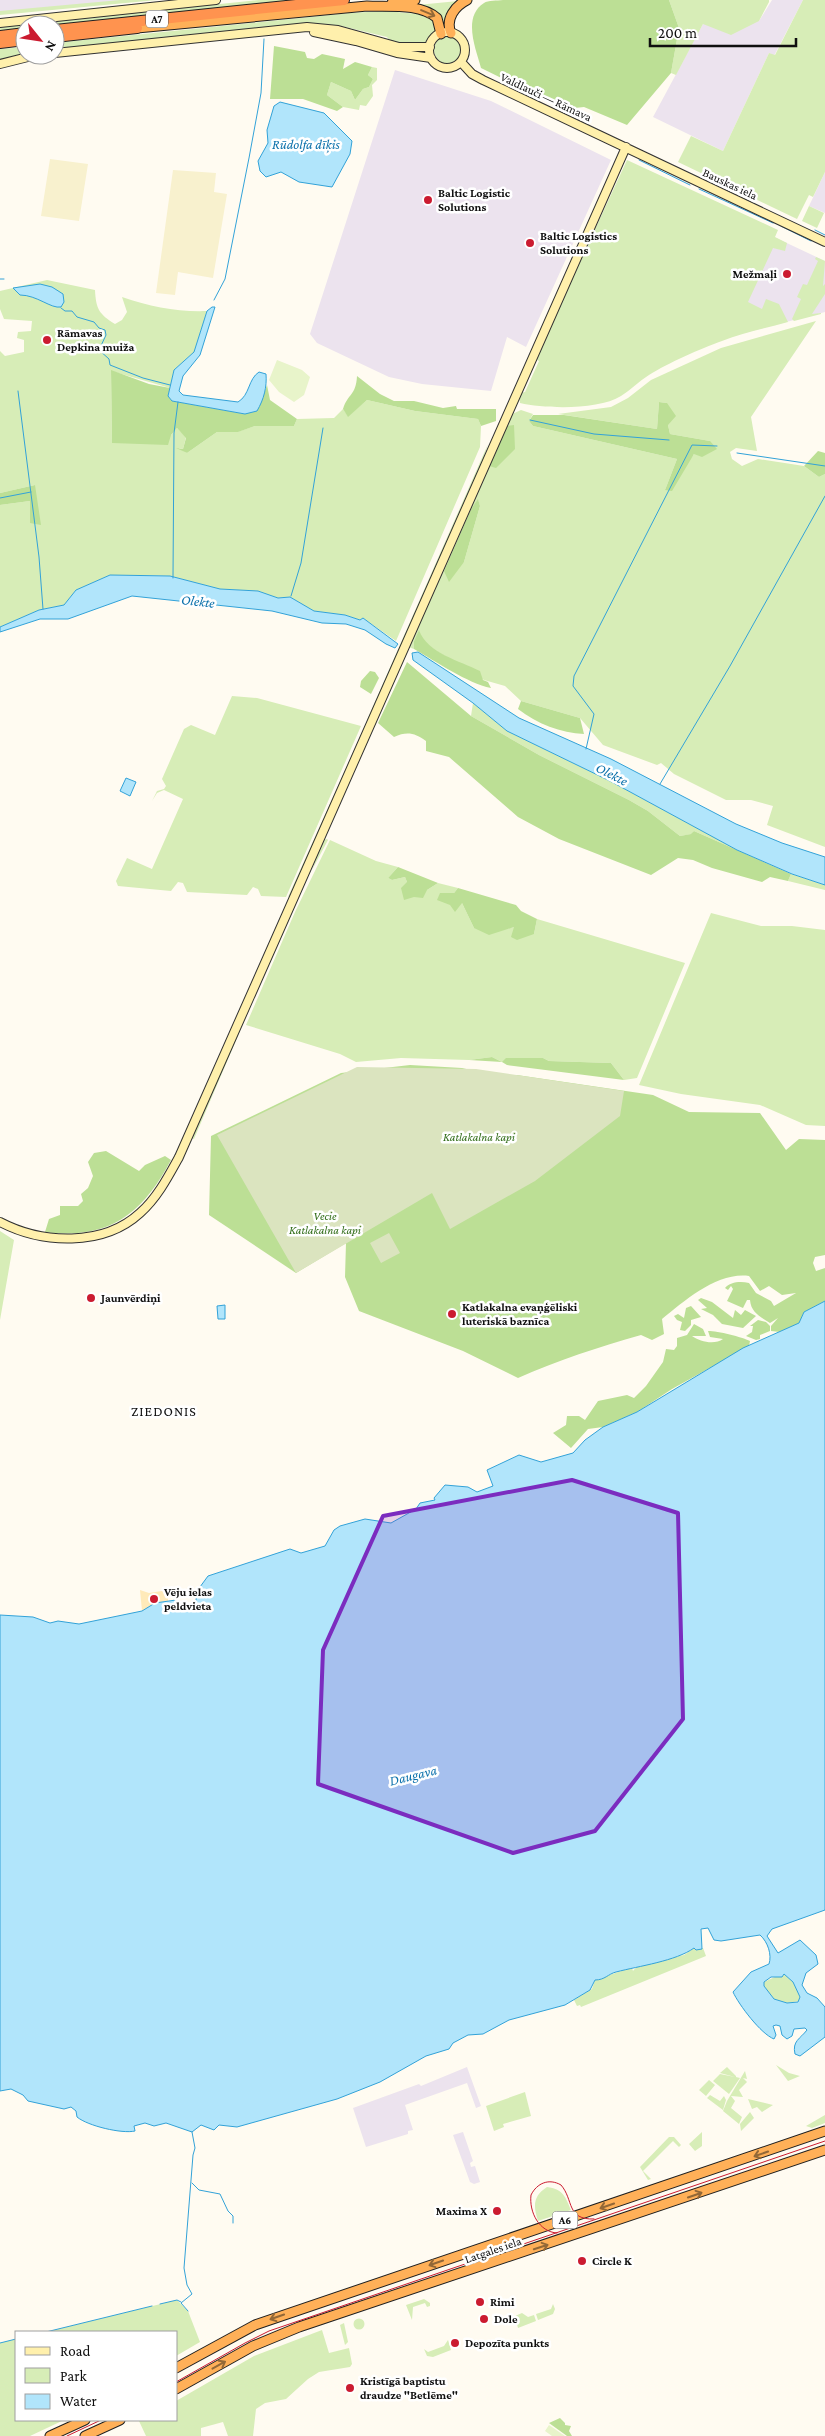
<svg xmlns="http://www.w3.org/2000/svg" width="825" height="2436" font-family="'Crimson Pro',serif">
<style>
.industrial{fill:#ece3ee}
.farmland{fill:#f8f1ce}
.green{fill:#d7edb7;fill-rule:evenodd}
.forest{fill:#bcdf95}
.sand{fill:#ffeab9}
.cemetery{fill:#dbe4bf}
.pitch{fill:#e8f4ca}
.water{fill:#b1e5fb;stroke:#32a2d8;fill-rule:evenodd}
.lines{fill:none;stroke-linecap:round;stroke-linejoin:round}
.stream{stroke:#32a2d8;stroke-width:1}
.secondary-casing{stroke:#313131;stroke-width:10}
.trunk-casing{stroke:#202020;stroke-width:11}
.motorway-casing{stroke:#202020;stroke-width:12}
.secondary{stroke:#fff0ac;stroke-width:8}
.trunk{stroke:#ffb058;stroke-width:9}
.motorway{stroke:#ff934f;stroke-width:10}
.tram{stroke:#cb1b30;stroke-width:1}
.oneway{stroke:#936837}
.marked{fill:#7b2cbf;fill-opacity:0.2;stroke:#7b2cbf;stroke-width:4;stroke-linejoin:round}
.poi-dot{fill:#cb1b30;stroke:#fff;stroke-width:2}
.labels{text-anchor:middle;stroke-width:5;stroke-linejoin:round;paint-order:stroke}
.shield{fill:#fff;stroke:#575757;stroke-width:1}
.shield-label{font-size:11px;font-weight:bold;fill:#0f0f0f}
.street-label{font-size:12px;fill:#0f0f0f;stroke:#fff}
.poi-label{font-size:12px;font-weight:bold;fill:#0f0f0f;stroke:#fff;text-anchor:start}
.park-label{font-size:12px;font-style:italic;fill:#316d19;stroke:#fff}
.water-label{font-size:14px;font-style:italic;fill:#0d72ac;stroke:#fff}
.neighbourhood-label{font-size:14px;letter-spacing:1px;fill:#0f0f0f;stroke:#fff}
</style>
<rect width="100%" height="100%" fill="#fffbf1"/>
<!-- industrial -->
<path class="industrial" d="M0,0H134L0,13Z
M772,0H803L774,56L769,53L723,151L653,117L703,24L759,21Z
M395,70L491,101L611,160L526,347L507,337L491,391L422,384L389,377L317,343L310,334Z
M825,172V213L809,206Z
M774,237L825,261V312L721,339Z
M467,2067L481,2106L476,2108L467,2083L405,2105L413,2130L408,2131V2134L366,2147L353,2108L419,2084L421,2086Z
M463,2132L473,2161L470,2163L471,2167L475,2166L480,2182L474,2184L470,2182L453,2135Z"/>
<!-- farmland -->
<path class="farmland" d="M50,159L88,164L79,221L41,216Z
M173,170L216,173L214,192L227,194L213,278L178,272L175,295L156,293Z"/>
<!-- green -->
<path class="green" d="M120,0H157L0,15V11Z
M259,0H291L51,25H25V28L0,31V27Z
M669,0H769V2L759,21L731,35L703,24L676,75L671,73L679,28Z
M803,0H825V172L813,197L809,195L797,219L678,162L691,136L723,151L769,53L775,55Z
M458,1L445,25L440,18L407,6Z
M385,11L419,14L431,18L435,23L436,30L425,43H391L387,37L341,26H286L55,50V43L349,13Z
M434 50a14 14 0 1 1 28 0a14 14 0 1 1-28 0Z
M25,47V53L0,60V49Z
M372,67L377,68V80L372,85L373,96L366,106L360,105L359,110L343,107L327,95L331,82L351,91L355,100L363,89L369,87L373,79L368,75Z
M627,160L778,230L775,237L787,243L785,251L773,248L748,302L762,309L766,299L779,304L788,322C766,328 743,333 722,341C700,349 668,363 649,375C639,381 631,390 621,396C599,410 546,409 520,403L519,393L525,392L539,361L537,360L542,344Z
M809,206L824,213L817,228L802,221Z
M816,257L825,261L823,286L825,284V294L812,314L821,313V314L794,321L792,319L801,299L797,297L803,284L807,285L818,261L815,259Z
M47,280L95,290C96,309 99,314 115,324L122,320L127,312L122,297C151,307 177,312 207,311L194,352L174,370L170,388L111,371L112,443L171,435L177,428L186,437L183,449L178,448L187,453L217,432H237L255,426H294L297,419L334,418L343,409L348,416L367,400L415,411L478,419L481,426L480,447L396,641L363,618L360,620L345,615L314,611L290,597L278,598L258,591L220,589L170,576L135,575H110L76,590L64,605L39,610L0,627V505L30,501L35,485L0,493V351L5,356L24,352V340L17,338L18,332L31,331L32,321L4,319L0,309V291Z
M816,321L751,417L757,451L736,448L730,452L732,459L742,466L758,459L804,466L819,477L825,474V847L767,825L773,806L751,800H726L674,774L661,763L657,765L603,745L580,718L521,701L505,686L484,680L435,650L422,640L419,631L414,641V649L408,647L510,415L521,410L533,414L529,421L533,426L677,459L665,490L695,453L710,441L670,434L668,425L667,403L659,402L657,429L558,414L611,407L628,398L651,380L721,348ZM478,500L480,506L464,562L444,571L471,509Z
M488,444L482,463L369,719L367,720Z
M232,696L257,698L361,726L286,897L261,896L258,889L253,887L247,895L187,892L183,883L178,882L171,891L118,886L116,881L127,858L152,869L183,799L164,790L157,793L152,801L157,791L164,789L166,786L162,779L184,729L191,725L215,735Z
M473,703L507,731L610,781L737,850L694,831L692,834L680,836L648,811L629,800L539,755L471,716Z
M364,728L365,731L291,895L288,897Z
M327,839L328,840L312,870L323,840Z
M330,840L376,861L398,867L388,878L392,880L405,877L407,882L427,890L438,883L458,888L454,893H440L462,903L474,928L505,929L514,927L534,934L537,919L685,963L637,1078L624,1080L611,1063L549,1061L543,1058L502,1062L492,1057L469,1060L401,1058L356,1062L340,1054L246,1025L295,912Z
M791,874L825,885V890L788,881Z
M711,913L761,926H792L825,930V1126L806,1125L760,1105L681,1094L639,1085Z
M240,1031L194,1139L191,1138L238,1033Z
M0,1231L14,1240L0,1320Z
M694,1948H703L706,1956L581,2007L580,2005L577,2006L574,2000L592,1989L595,1980L627,1969L632,1968L633,1971L638,1965L684,1955Z
M784,1974L793,1982L800,1997L799,2001L787,2003L774,1999L764,1986V1982L777,1976L782,1977Z
M776,2065L789,2073L800,2076L788,2081Z
M727,2067L736,2076V2077L740,2078L729,2094L713,2081L720,2074L735,2077L720,2073Z
M745,2071L747,2079L743,2078L747,2082L739,2090L743,2097L731,2096L735,2101L731,2108L742,2117L739,2124L723,2111L727,2101Z
M709,2080L715,2085L706,2096L699,2090Z
M525,2092L531,2116L503,2124L504,2127L494,2131L486,2106Z
M710,2095L720,2101L724,2096L726,2100L723,2110L707,2098Z
M748,2099L773,2105L762,2112L757,2107L752,2109Z
M750,2112L754,2118L741,2131L740,2124Z
M825,2115V2123L812,2128L806,2126Z
M702,2132V2146L695,2151L689,2144Z
M669,2137H674L681,2145L679,2147L673,2141L643,2171L651,2179L648,2180L640,2167Z
M547,2187C563,2189 565,2196 571,2210L538,2221C533,2206 533,2196 547,2187Z
M424,2299L430,2303V2306L427,2307L425,2303L413,2307L412,2320L406,2305Z
M177,2300L188,2311L200,2342L176,2356V2332H46Z
M553,2304L555,2309L553,2314L538,2320L536,2314L551,2309Z
M522,2313L528,2317L534,2315L536,2321L518,2328L515,2316Z
M353.5 2324a5.5 5.5 0 1 1 11 0a5.5 5.5 0 1 1-11 0Z
M344,2323L348,2342L345,2345L340,2325Z
M322,2330L329,2353L349,2348L352,2364L350,2367L319,2372L308,2379L286,2399L265,2403L256,2409L253,2436H228L223,2422L201,2428V2436H146L139,2421L176,2420V2401L254,2356Z
M16,2339V2420H64L30,2436H0V2343Z
M448,2340L451,2350L433,2357L427,2356L424,2349L428,2352L444,2346Z"/>
<!-- forest -->
<path class="forest" d="M503,0H669L679,28L671,73L627,125L584,107L565,109L481,68C476,49 462,17 484,3C488,0 497,1 503,0Z
M274,46L305,52L307,58L314,59L322,54L345,59L343,69L355,62L372,67L368,75L373,79L369,87L363,89L355,100L351,91L331,82L327,95L343,107L337,111L303,99H270Z
M111,370L149,384L170,388L168,396L172,401L245,414L265,391L267,385L270,400L297,419L294,426H255L238,432H217L187,453L176,448L183,449L186,438L177,428L171,435L168,445L112,443Z
M357,376L380,394L394,401H414L443,408L456,406L457,409H496V421L481,426L478,419L415,411L367,400L348,417L343,409C348,393 356,396 357,376Z
M659,402L667,403L676,416L668,425L670,434L710,441L717,449L702,457L694,454L672,491L665,490L677,459L533,426L529,421L533,415H564L657,429Z
M514,425L515,449L496,468L489,466L507,426Z
M818,451L825,453V474L819,477L804,466Z
M35,485L41,525L30,523V501L0,505V493Z
M478,499L480,506L464,562L449,582L444,571L471,509Z
M419,630C427,653 460,661 480,671L483,680L488,682L491,688C467,683 437,662 414,649V641Z
M407,662L471,716L539,755L629,800L648,811L680,836L691,834L694,831L791,874L788,881L770,877L762,882L712,868L693,860L678,858L651,875L559,839L518,817L449,757L426,751V741C415,733 407,731 394,737L378,723Z
M370,671L375,672L379,678L371,694L360,687L361,681Z
M521,701L580,718L584,734C561,733 537,724 518,709Z
M398,867L438,883L427,890L423,898L414,897L404,900L401,888L407,882L405,877L392,880L388,878Z
M458,888L516,905L521,911L537,919L534,934L517,940L511,937L514,927L489,935L474,928L462,903L455,912L450,905L437,900L440,893H454Z
M492,1057L502,1062L506,1058H543L549,1061L611,1063L624,1080L507,1065L502,1062L469,1060Z
M410,1065L462,1068L492,1075H517L653,1095L689,1112L760,1113L786,1150L799,1139L825,1140V1255L815,1257L813,1263L816,1271L825,1268V1301L804,1312L799,1323L780,1332L771,1331V1326L778,1318L770,1323C761,1317 751,1313 750,1300H747L743,1308L727,1301L733,1289L731,1286L728,1290L725,1288C730,1282 740,1281 749,1283L756,1293L771,1301L774,1306L796,1293L782,1295L769,1286L760,1291L749,1276C717,1272 686,1300 662,1319L664,1334L652,1340L641,1335C599,1347 558,1360 518,1378L463,1351L359,1311L345,1277L346,1243L296,1273L209,1215L211,1136L341,1073Z
M106,1151L139,1171L145,1165L165,1156L171,1160C142,1215 108,1240 45,1232L49,1219L60,1215V1206H78L83,1201L81,1194L88,1188L93,1176L88,1162L94,1153Z
M701,1298L712,1302L733,1318L735,1310L741,1315L745,1310L756,1316L743,1328L722,1324L713,1315L701,1309L707,1308L698,1300Z
M691,1306L701,1317L691,1320V1325L685,1331L680,1330L682,1322L677,1320L674,1316L678,1314L684,1318L686,1308Z
M758,1320L766,1322L770,1326V1331L760,1335V1339L756,1340L746,1336L752,1332L753,1326H750Z
M694,1324L703,1329L706,1336H692C700,1342 715,1345 723,1339L710,1337L708,1331C718,1331 742,1337 750,1341L749,1346L672,1389L637,1412L603,1427L588,1429L571,1448L553,1433L566,1425L567,1416H579L585,1420L598,1401L627,1395L634,1398L646,1386L663,1362L666,1349L674,1350L677,1346V1338L687,1335Z
M560,2418L565,2423V2425L571,2426L569,2431L572,2436H567L549,2423Z"/>
<!-- sand -->
<path class="sand" d="M140,1590L149,1593L168,1590V1601L155,1603L142,1611Z"/>
<!-- cemetery -->
<path class="cemetery" d="M357,1067L476,1069L624,1091L620,1116L535,1181L450,1229L432,1193L296,1273L217,1135Z
M389,1233L400,1253L381,1263L370,1243Z"/>
<!-- pitch -->
<path class="pitch" d="M277,360L302,370L310,377L304,395L294,402L279,392L269,380Z
M549,2425L565,2436H552L545,2431Z"/>
<!-- water -->
<path class="water" d="M280,102L324,113L352,141L350,154L332,187L299,182L281,172L266,177L260,171L258,161L268,143L267,130L274,106Z
M40,284L52,287L63,294L64,302L61,307C51,309 37,295 20,295L13,288Z
M212,307H215L200,355L183,376L179,391L183,395L238,402C250,395 248,379 259,372L266,374C267,387 264,399 257,411L245,414L172,401L168,396L174,370L194,352L207,311Z
M110,575L170,576L220,589L258,591L278,598L290,597L314,611L345,615L360,620L363,618L398,644L395,648L386,644L365,630L346,624L322,623L272,611L132,596L68,619H40L0,632V627L39,610L64,605L76,590Z
M418,652L519,718L611,759L736,824L782,843L825,857V885L792,874L737,850L610,781L507,731L473,703L413,660L412,653Z
M126,778L136,782L130,796L120,791Z
M825,1301V1910L772,1929L767,1936L778,1953L800,1940L816,1955L818,1964L806,1973L802,1985L807,1993L817,1998L825,2007V2037L800,2056L795,2054C792,2041 800,2039 807,2030L805,2028L794,2029L792,2036L787,2039L782,2035L780,2026L776,2025L773,2026L776,2035L774,2039C761,2034 739,2005 733,1992L751,1972L769,1964C772,1955 768,1942 760,1935L721,1941L714,1940L708,1928L701,1929L702,1949L696,1950L694,1948C676,1961 639,1966 616,1972C608,1974 605,1980 595,1980L590,1990L565,2005L509,2020L483,2034L468,2035L453,2043L449,2049L426,2056L380,2082L337,2099L237,2127L219,2125L214,2130L201,2125L192,2132L166,2123L154,2126L145,2123L134,2126L135,2131C122,2134 88,2126 77,2117L76,2111L71,2107L64,2109L28,2101L23,2095L11,2089L0,2091V1615L33,1617L50,1623L58,1621L79,1624L142,1611L155,1603L176,1600C182,1604 187,1611 195,1608L197,1591L208,1576L290,1549L301,1553L325,1546L334,1530L340,1526L365,1519L391,1523L416,1509L420,1503L435,1500L434,1498L445,1485L468,1487L477,1492L493,1486L487,1470L519,1455L541,1462L573,1453L585,1440L603,1427L637,1412L743,1348L799,1323L804,1312ZM784,1974L793,1982L800,1997L798,2002L787,2003L774,1999L764,1986V1982L771,1977H782Z
M225,1305V1319H218L217,1306Z"/>
<g class="lines">
<!-- stream -->
<path class="stream" d="M639,160L690,185
M699,189L773,223
M781,226L811,241
M815,230L825,235
M0,279H4
M214,300L225,279L249,158L261,93L264,39
M61,308L65,311H72L77,317L94,322L99,328L105,330L106,335L99,350L109,359L110,365L143,378L170,385
M18,391L39,557L43,609
M530,420L594,434L669,440
M737,453L825,466
M0,498L31,492
M173,578L174,433L178,402
M291,596L301,563L323,428
M586,749L594,714L573,686L574,676L692,445L717,446
M660,784L730,666L825,496
M192,2183L199,2190L220,2194L228,2211L233,2216V2223
M160,2304L177,2300L181,2302
M188,2311L181,2303L192,2294L187,2285L184,2268L193,2155L195,2148L192,2132
M46,2332L152,2306
M0,2343L16,2339"/>
<defs>
<path id="secondary" d="M0,23L216,0
M314,32L356,41L397,53L431,58
M429 50a18 18 0 1 1 36 0a18 18 0 1 1-36 0Z
M55,53L307,27L338,30L399,47H430
M461,62L472,74L483,80L825,242
M0,64L36,55
M0,1222C42,1244 103,1247 140,1213C157,1198 168,1177 179,1157L626,147"/>
<path id="trunk" d="M392,3L415,0
M137,28L367,6C389,7 420,3 437,18L441,34
M451,33C445,19 455,6 467,0
M176,2368L255,2325L825,2131
M176,2389L253,2346L299,2327L825,2150
M50,2436L85,2420
M85,2436L120,2420"/>
<path id="motorway" d="M55,30L344,0
M0,36L25,33
M55,37L137,28
M0,43L25,40"/>
</defs>
<!-- secondary casing -->
<use href="#secondary" class="secondary-casing"/>
<!-- trunk casing -->
<use href="#trunk" class="trunk-casing"/>
<!-- motorway casing -->
<use href="#motorway" class="motorway-casing"/>
<!-- secondary -->
<use href="#secondary" class="secondary"/>
<!-- trunk -->
<use href="#trunk" class="trunk"/>
<!-- motorway -->
<use href="#motorway" class="motorway"/>
<!-- tram -->
<path class="tram" d="M557,2233C539,2232 529,2212 531,2195C537,2183 549,2178 561,2185C574,2200 566,2220 594,2219
M176,2382L245,2343L269,2331L825,2141
M67,2436L101,2420"/>
</g>
<!-- one-way arrows -->
<defs><path id="oneway-shaft" d="M-6 0H5M1.5-3L5.5 0L1.5 3" fill="none" stroke-width="1.6" stroke-linecap="round" stroke-linejoin="round" transform="scale(1.25)"/></defs>
<g class="oneway">
<use href="#oneway-shaft" transform="translate(428 13) rotate(23)"/>
<use href="#oneway-shaft" transform="translate(761 2154) rotate(161)"/>
<use href="#oneway-shaft" transform="translate(695 2195) rotate(-19)"/>
<use href="#oneway-shaft" transform="translate(607 2206) rotate(161)"/>
<use href="#oneway-shaft" transform="translate(541 2247) rotate(-18)"/>
<use href="#oneway-shaft" transform="translate(436 2263) rotate(161)"/>
<use href="#oneway-shaft" transform="translate(277 2317) rotate(161)"/>
<use href="#oneway-shaft" transform="translate(219 2365) rotate(-29)"/>
</g>
<!-- marked area -->
<path class="marked" d="M572,1480L678,1513L683,1719L595,1831L513,1853L318,1784L323,1650L383,1516Z"/>
<!-- markers -->
<g class="poi-dot">
<circle cx="428" cy="200" r="5"/>
<circle cx="530" cy="243" r="5"/>
<circle cx="787" cy="274" r="5"/>
<circle cx="47" cy="340" r="5"/>
<circle cx="91" cy="1298" r="5"/>
<circle cx="452" cy="1314" r="5"/>
<circle cx="154" cy="1599" r="5"/>
<circle cx="497" cy="2211" r="5"/>
<circle cx="582" cy="2261" r="5"/>
<circle cx="480" cy="2302" r="5"/>
<circle cx="484" cy="2319" r="5"/>
<circle cx="455" cy="2343" r="5"/>
<circle cx="350" cy="2388" r="5"/>
</g>
<g class="labels">
<!-- shield labels -->
<g class="shield">
<rect x="146" y="10.5" width="22" height="17" rx="4"/>
<rect x="552.5" y="2211.5" width="25" height="17" rx="4"/>
</g>
<g class="shield-label">
<text x="157" y="23">A7</text>
<text x="565" y="2224">A6</text>
</g>
<!-- street labels -->
<g class="street-label">
<text transform="translate(546 97) rotate(25)" y="4">Valdlauči — Rāmava</text>
<text transform="translate(730 184) rotate(25)" y="4">Bauskas iela</text>
<text transform="translate(493 2250) rotate(-19)" y="4">Latgales iela</text>
</g>
<!-- poi labels -->
<g class="poi-label">
<text x="438" y="197">Baltic Logistic<tspan x="438" dy="14">Solutions</tspan></text>
<text x="540" y="240">Baltic Logistics<tspan x="540" dy="14">Solutions</tspan></text>
<text x="777" y="278" text-anchor="end">Mežmaļi</text>
<text x="57" y="337">Rāmavas<tspan x="57" dy="14">Depkina muiža</tspan></text>
<text x="101" y="1302">Jaunvērdiņi</text>
<text x="462" y="1311">Katlakalna evaņģēliski<tspan x="462" dy="14">luteriskā baznīca</tspan></text>
<text x="164" y="1596">Vēju ielas<tspan x="164" dy="14">peldvieta</tspan></text>
<text x="487" y="2215" text-anchor="end">Maxima X</text>
<text x="592" y="2265">Circle K</text>
<text x="490" y="2306">Rimi</text>
<text x="494" y="2323">Dole</text>
<text x="465" y="2347">Depozīta punkts</text>
<text x="360" y="2385">Kristīgā baptistu<tspan x="360" dy="14">draudze "Betlēme"</tspan></text>
</g>
<!-- park labels -->
<g class="park-label">
<text x="479" y="1141">Katlakalna kapi</text>
<text x="325" y="1220">Vecie<tspan x="325" dy="14">Katlakalna kapi</tspan></text>
</g>
<!-- water labels -->
<g class="water-label">
<text x="306" y="149">Rūdolfa dīķis</text>
<text transform="translate(198 601) rotate(7)" y="5">Olekte</text>
<text transform="translate(612 774) rotate(27)" y="5">Olekte</text>
<text transform="translate(413 1775) rotate(-14)" y="5">Daugava</text>
</g>
<!-- neighbourhood labels -->
<g class="neighbourhood-label">
<text x="164" y="1416">ZIEDONIS</text>
</g>
</g>
<!-- legend -->
<rect x="15" y="2331" width="162" height="90" fill="#ffffff" stroke="#9f9f9f"/>
<rect x="25" y="2347" width="25" height="8" fill="#fff0ac" stroke="#9f9f9f"/>
<text x="60" y="2356" font-size="15" fill="#0f0f0f">Road</text>
<rect x="25" y="2368" width="25" height="15" fill="#d7edb7" stroke="#9f9f9f"/>
<text x="60" y="2381" font-size="15" fill="#0f0f0f">Park</text>
<rect x="25" y="2394" width="25" height="15" fill="#b1e5fb" stroke="#9f9f9f"/>
<text x="60" y="2406" font-size="15" fill="#0f0f0f">Water</text>
<!-- north arrow -->
<g transform="translate(40 40) rotate(120)"><circle r="24" fill="#ffffff" stroke="#9f9f9f"/>
<path d="M0-4L9 19L0 12L-9 19Z" fill="#cb1b30"/>
<text y="-8" font-size="14" font-weight="bold" text-anchor="middle" fill="#0f0f0f">N</text>
</g>
<!-- scale -->
<path d="M650 38v8h146v-8" fill="none" stroke="#0f0f0f" stroke-width="2.5"/>
<text x="658" y="38" font-size="15" fill="#0f0f0f" stroke="#ffffff" stroke-width="4" paint-order="stroke">200 m</text>
</svg>
